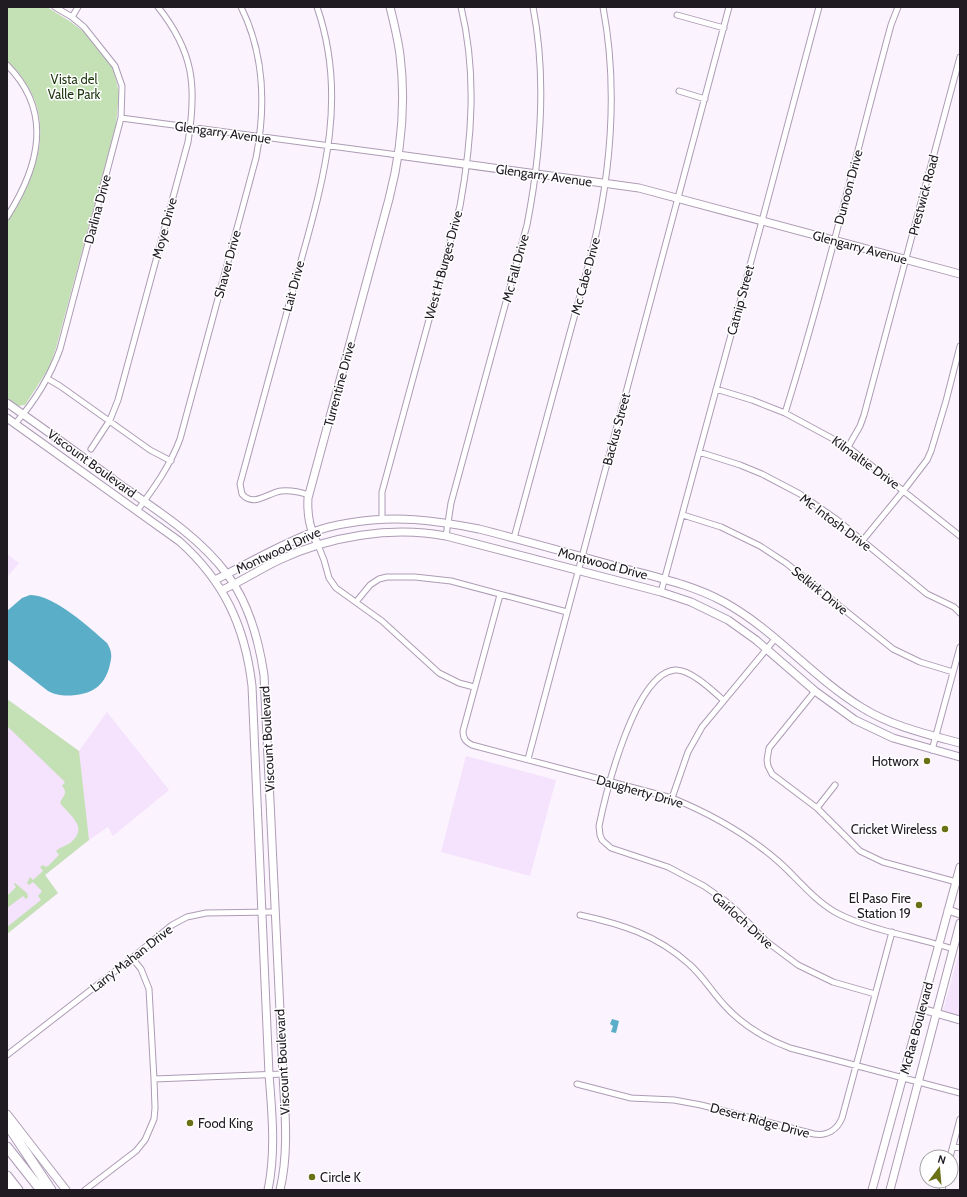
<svg xmlns="http://www.w3.org/2000/svg" width="967" height="1197" font-family="Cabin,sans-serif">
<style>
.built{fill:#f5e2fc}
.green{fill:#c4e1b6}
.water{fill:#5baec7}
.lines{fill:none;stroke-linecap:round;stroke-linejoin:round}
.street-casing{stroke:#ad9cb5;stroke-width:7}
.secondary-casing{stroke:#ad9cb5;stroke-width:9}
.highway-casing{stroke:#ad9cb5;stroke-width:11}
.street{stroke:#fff;stroke-width:5}
.secondary{stroke:#fff;stroke-width:7}
.highway{stroke:#fff;stroke-width:9}
.poi-dot{fill:#6a7016;stroke:#fff;stroke-width:1.5}
.labels{text-anchor:middle;stroke-width:3;stroke-linejoin:round;paint-order:stroke}
.park-label{font-size:13px;fill:#1e370f;stroke:#fff}
.street-label{font-size:13px;fill:#201a23;stroke:#fff}
.poi-label{font-size:13px;fill:#201a23;stroke:#fff;text-anchor:end}
</style>
<rect width="100%" height="100%" fill="#fbf3fe"/>
<!-- built -->
<path class="built" d="M7,554L19,563L7,577Z
M7,699L79,751L107,712L169,790L113,836L108,827L89,840L45,875L58,893L7,934Z
M466,756L556,780L530,876L441,852Z
M960,949V1020L942,1015Z"/>
<!-- green -->
<path class="green" d="M7,7H47L71,22L84,32L112,67L116,80L119,92L116,125L56,348L49,368L25,405L17,406L7,399V222C42,168 60,110 7,61Z
M7,699L79,751L89,840L45,875L58,893L7,934V927L41,900L38,896L42,891L33,882L29,885L27,883L30,877L33,880L43,871L40,867L43,865L46,867L48,866L59,855L56,851C60,847 66,846 70,843C90,827 69,815 60,803C62,796 69,794 62,786L65,782L7,726Z
M15,883L27,893L28,897L26,899L23,896L7,908V896L16,887L14,884Z"/>
<!-- water -->
<path class="water" d="M30,595C53,594 90,628 107,643C112,651 112,656 110,664C106,683 95,693 76,695C65,696 58,696 48,691L7,659V611L22,598Z
M612,1019L619,1021L616,1033L611,1032L613,1026L610,1024Z"/>
<g class="lines">
<defs>
<path id="street" d="M677,15L724,28
M72,17L78,7
M7,65C54,112 39,167 7,217
M679,91L705,99
M121,118L398,155
M48,379L60,386L150,450L171,461
M716,389L752,400L785,413L848,447L960,536
M785,413C825,285 856,154 891,25L898,7
M15,424C35,401 50,377 60,349L121,118L122,86L115,66L84,27L72,17L55,7
M848,447L860,426L864,415L960,57
M91,449L110,420L118,400L188,142C197,87 194,52 158,7
M699,452L740,465L762,474L800,494L836,519L927,594L954,607L960,613
M309,495C300,492 290,490 281,491C268,493 256,505 245,497L242,494L240,484C257,421 274,359 291,297C317,199 352,108 317,7
M137,511C154,488 170,466 180,439L256,158C266,106 265,55 241,7
M683,515L721,527L760,546L786,563L893,649L920,662L953,672
M382,519V492L460,206C472,140 477,73 461,7
M446,536L451,503L527,225C541,153 547,79 533,7
M514,538L593,248C611,170 618,86 603,7
M863,540L904,490L927,460L931,451L946,401L960,346
M318,545L324,560L329,578L336,588L382,621L439,673L459,683L474,687
M661,592L762,221L819,7
M500,595L463,731C463,739 466,742 472,745L672,798C711,814 747,834 779,862C797,878 813,899 835,912C851,921 868,926 886,931C908,937 931,942 953,949
M356,602L370,585L379,579L387,577H415L451,581L567,612
M815,691L769,748L767,760L768,766L772,774L817,808L860,851L883,862L960,883
M723,700C712,690 690,669 675,670C635,673 606,792 599,826L600,835L602,840L611,848L668,867L704,886L724,900L737,911L766,941L798,965L833,982L875,994
M932,750L960,647
M528,759L729,7
M672,798L688,752L702,727L775,639
M817,808L835,785
M580,915C621,924 657,935 689,964C704,977 713,994 727,1008C744,1026 766,1039 790,1048L960,1093
M7,1055L132,958L172,925L187,917L206,913L275,912
M154,1079L283,1074
M577,1084L631,1098L674,1100L701,1105L814,1134C827,1136 837,1130 842,1118L892,932
M953,1146L960,1148
M950,1157L960,1119
M85,1190L136,1151L145,1140L154,1119L155,1108L154,1079L149,989L141,969L132,958
M942,1190L944,1181"/>
<path id="secondary" d="M398,155L639,188L960,274
M7,403C47,431 86,459 125,488C161,513 200,538 227,574C248,602 259,641 264,675L283,1074C285,1113 289,1152 280,1190
M7,418L179,541C224,581 245,626 252,686L269,1074C272,1113 276,1151 268,1190
M318,545C310,529 307,516 308,498L389,199C401,153 406,103 400,55C398,39 394,23 390,7
M215,580C247,564 278,546 311,533C323,528 336,525 349,523C395,515 434,520 479,529C526,541 572,554 619,567C655,577 691,584 724,602C775,630 812,677 861,707C891,726 926,734 960,743
M222,590C242,581 260,569 279,560C330,536 391,526 446,536L661,592L691,602L728,620L756,640L815,691L855,720L893,738L960,757
M948,910L960,914
M922,1009L960,1020
M7,1114L66,1190
M872,1190L960,867
M890,1190L960,923"/>
<path id="highway" d="M7,1124L51,1190
M7,1147L41,1190
M7,1176L18,1190
M7,1188L9,1190"/>
</defs>
<!-- street casing -->
<use href="#street" class="street-casing"/>
<!-- secondary casing -->
<use href="#secondary" class="secondary-casing"/>
<!-- highway casing -->
<use href="#highway" class="highway-casing"/>
<!-- street -->
<use href="#street" class="street"/>
<!-- secondary -->
<use href="#secondary" class="secondary"/>
<!-- highway -->
<use href="#highway" class="highway"/>
</g>
<!-- markers -->
<g class="poi-dot">
<circle cx="927" cy="761" r="4"/>
<circle cx="945" cy="829" r="4"/>
<circle cx="919" cy="905" r="4"/>
<circle cx="190" cy="1123" r="4"/>
<circle cx="312" cy="1177" r="4"/>
</g>
<g class="labels">
<!-- park labels -->
<g class="park-label">
<text x="74" y="84">Vista del<tspan x="74" dy="15">Valle Park</tspan></text>
</g>
<!-- street labels -->
<g class="street-label">
<text transform="translate(223 132) rotate(8)" y="5">Glengarry Avenue</text>
<text transform="translate(544 175) rotate(8)" y="5">Glengarry Avenue</text>
<text transform="translate(848 187) rotate(-75)" y="5">Dunoon Drive</text>
<text transform="translate(923 195) rotate(-75)" y="5">Prestwick Road</text>
<text transform="translate(97 209) rotate(-75)" y="5">Darlina Drive</text>
<text transform="translate(164 228) rotate(-75)" y="5">Moye Drive</text>
<text transform="translate(860 247) rotate(15)" y="5">Glengarry Avenue</text>
<text transform="translate(227 264) rotate(-75)" y="5">Shaver Drive</text>
<text transform="translate(443 265) rotate(-75)" y="5">West H Burges Drive</text>
<text transform="translate(515 268) rotate(-75)" y="5">Mc Fall Drive</text>
<text transform="translate(585 276) rotate(-75)" y="5">Mc Cabe Drive</text>
<text transform="translate(293 286) rotate(-75)" y="5">Lait Drive</text>
<text transform="translate(740 300) rotate(-75)" y="5">Catnip Street</text>
<text transform="translate(339 384) rotate(-75)" y="5">Turrentine Drive</text>
<text transform="translate(616 429) rotate(-75)" y="5">Backus Street</text>
<text transform="translate(866 462) rotate(36)" y="5">Kilmaltie Drive</text>
<text transform="translate(92 463) rotate(36)" y="5">Viscount Boulevard</text>
<text transform="translate(836 522) rotate(37)" y="5">Mc Intosh Drive</text>
<text transform="translate(278 550) rotate(-25)" y="5">Montwood Drive</text>
<text transform="translate(603 563) rotate(15)" y="5">Montwood Drive</text>
<text transform="translate(820 590) rotate(39)" y="5">Selkirk Drive</text>
<text transform="translate(267 739) rotate(-93)" y="5">Viscount Boulevard</text>
<text transform="translate(640 791) rotate(16)" y="5">Daugherty Drive</text>
<text transform="translate(743 920) rotate(42)" y="5">Gairloch Drive</text>
<text transform="translate(131 958) rotate(-38)" y="5">Larry Mahan Drive</text>
<text transform="translate(916 1028) rotate(-75)" y="5">McRae Boulevard</text>
<text transform="translate(282 1062) rotate(-93)" y="5">Viscount Boulevard</text>
<text transform="translate(760 1120) rotate(15)" y="5">Desert Ridge Drive</text>
</g>
<!-- poi labels -->
<g class="poi-label">
<text x="919" y="766">Hotworx</text>
<text x="937" y="834">Cricket Wireless</text>
<text x="911" y="903">El Paso Fire<tspan x="911" dy="15">Station 19</tspan></text>
<text x="198" y="1128" text-anchor="start">Food King</text>
<text x="320" y="1182" text-anchor="start">Circle K</text>
</g>
</g>
<!-- border -->
<rect width="967" height="1197" fill="none" stroke="#201a23" stroke-width="16"/>
<!-- north arrow -->
<g transform="translate(939 1169) rotate(16)"><circle r="19" fill="#ffffff" stroke="#a6a3a7"/>
<path d="M0-3L7 15L0 10L-7 15Z" fill="#6a7016"/>
<text y="-6" font-size="11" font-weight="bold" text-anchor="middle" fill="#201a23">N</text>
</g>
</svg>
